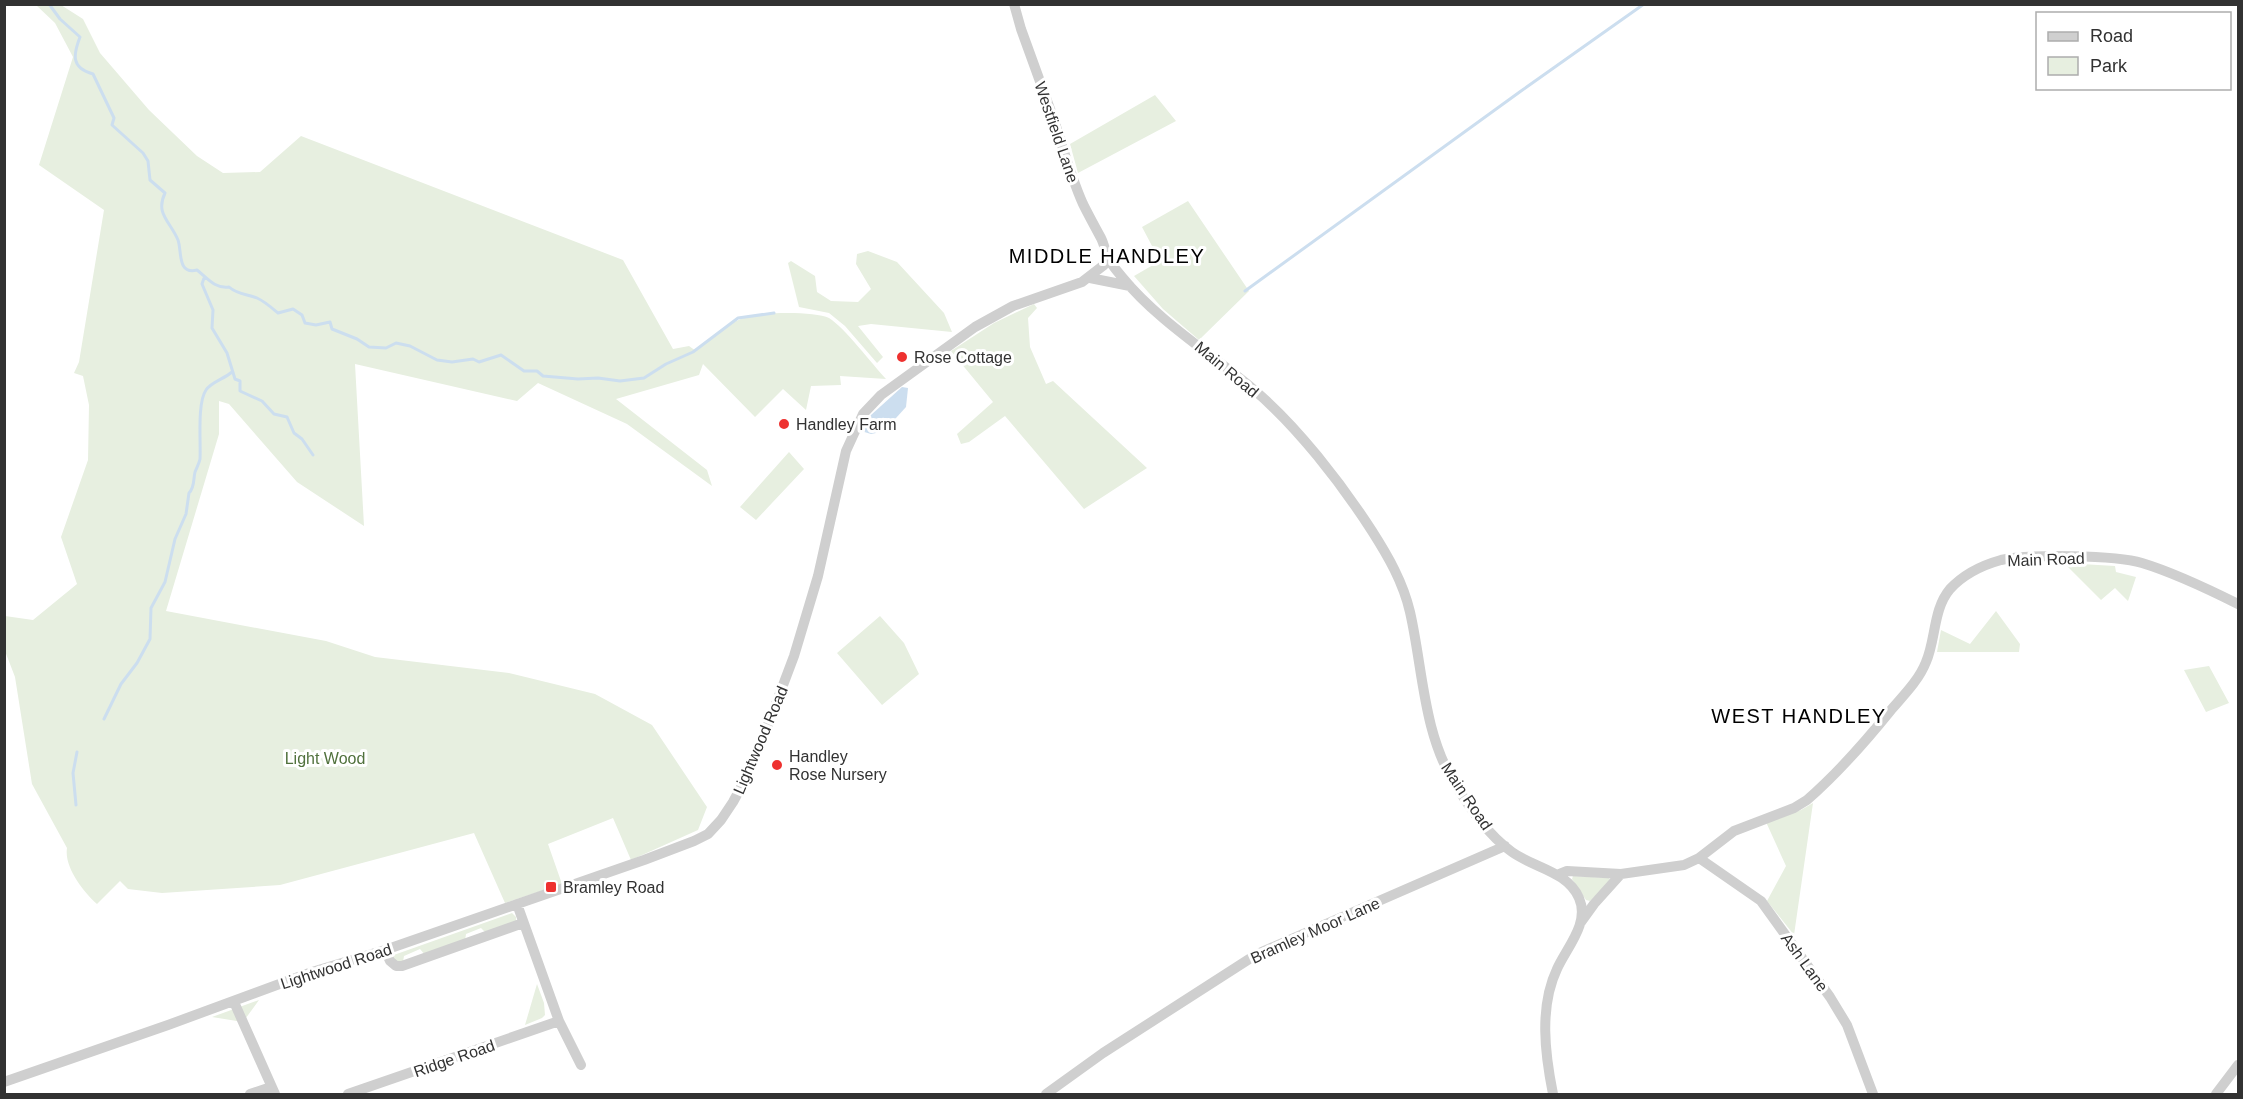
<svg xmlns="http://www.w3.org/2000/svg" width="2243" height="1099" font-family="Helvetica,sans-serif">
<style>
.green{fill:#e7efe0}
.water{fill:#ccdeef}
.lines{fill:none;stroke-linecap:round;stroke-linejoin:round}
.stream{stroke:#ccdeef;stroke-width:3}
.minor{stroke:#cfcfcf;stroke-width:10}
.poi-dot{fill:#ee312f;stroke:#fff;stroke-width:2}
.labels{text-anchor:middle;stroke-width:6;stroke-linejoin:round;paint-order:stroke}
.street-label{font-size:16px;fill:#323232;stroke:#fff}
.poi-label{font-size:16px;fill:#323232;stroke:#fff;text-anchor:start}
.park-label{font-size:16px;fill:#50713c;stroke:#fff}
.quarter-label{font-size:20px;letter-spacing:1.5px;fill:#000;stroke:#fff}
</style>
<rect width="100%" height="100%" fill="#fff"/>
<!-- green -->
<path class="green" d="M36,5H61L83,19L100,53L149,110L197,156L223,173L260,172L301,136L623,260L673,349L689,346L696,351C711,338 727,323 746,317C761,312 815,311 829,318C844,327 873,365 886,379L840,376L841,385L811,386L806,410L783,389L755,417L703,364L699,375L616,399L707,470L712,486L627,424L538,383L517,401L355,364L364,526L297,482L229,404L219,401V434L166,611L326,641L375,657L509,673L595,694L652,725L707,807L698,830L631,860L613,818L548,844L562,884L505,903L474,833L280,885L162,893L128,889L120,881L97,904C83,891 64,867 67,848L32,784L15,677L5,651V616L33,620L77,584L61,537L88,460L89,405L83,376L74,373L79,362L104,210L39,165L73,57L55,23Z
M1155,95L1176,121L1078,173L1070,144Z
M1188,201L1249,291L1199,340L1163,309L1134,276L1160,261L1142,227Z
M868,251L897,262L944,313L952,332L871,324L858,326L883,357L877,363L845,326L829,313L799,307L788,263L791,261L815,276L817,292L831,301L858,302L871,289L856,264L857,254Z
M1034,304L1037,308L1028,318L1030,347L1046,384L1053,381L1147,468L1084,509L1005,416L969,442L961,444L957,434L993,402L951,351L994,323Z
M789,452L804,469L756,520L740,507Z
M2064,563L2115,566L2116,572L2136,577L2128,601L2115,588L2101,600Z
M1996,611L2020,644L2019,652H1937L1941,630L1970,644Z
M880,616L904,643L919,674L882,705L837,653Z
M2209,666L2229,703L2206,712L2184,670Z
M1813,803L1794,935L1767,901L1786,866L1766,822L1801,810Z
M1573,876L1609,878L1611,881L1590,901L1586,900L1572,879Z
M512,913L516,917V921L486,933L481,928L466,934L465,941L425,955L420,949L404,956L403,962L397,963L391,956Z
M537,984L544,1003L545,1015L542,1018L525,1025Z
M259,1000L243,1022L212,1017Z"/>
<!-- water -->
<path class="water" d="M902,387L908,388L906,407L896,418L881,432L871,434L861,431L871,415Z"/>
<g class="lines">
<!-- stream -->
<path class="stream" d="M49,4L60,19L80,37C73,55 71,68 93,74L114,118L112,125L143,153L148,161L150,180L165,193C155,214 170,221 178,240C182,251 177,275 197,270C207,278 215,289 229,287C238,295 248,294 257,298C264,301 272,308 278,313L293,309L302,315L305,323L316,325L330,322L332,329L357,339L369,347L386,348L396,343L410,346L437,360L452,362L473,359L479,362L501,355L524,371H537L543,376L578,379L598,378L620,381L644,378L666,364L693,352L738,318L774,313
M204,278L202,284L213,310L212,328L227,353L235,379L240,381V391L262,401L274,414L287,417L294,433L302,439L313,455
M1245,291L1521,91L1644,4
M104,719L121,684L137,663L150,639L151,608L165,582L175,539L186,514L189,493C195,487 193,480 195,472C197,467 199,464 200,459C201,442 197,403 206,390C211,382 224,379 232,372
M76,805L73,773L77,752"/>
<!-- minor -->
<path class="minor" d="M1014,4L1021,29C1032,59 1043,89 1054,120C1063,148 1071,177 1083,204C1089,216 1095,227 1101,238C1104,244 1105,250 1107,256C1110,263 1117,271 1122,277C1157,320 1210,353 1253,389C1297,426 1341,483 1372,531C1388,556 1403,582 1410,612C1423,669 1423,733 1455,784C1470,808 1488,835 1512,852C1534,868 1567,871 1579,898C1590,923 1567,947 1557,969C1539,1007 1545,1054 1553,1094
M1090,278L1130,286
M1699,858L1761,901L1830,997L1847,1025L1873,1094
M1557,875L1567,871L1621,874L1684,865L1699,858L1734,831L1794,808L1807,800C1838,773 1866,741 1891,710C1904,695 1919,680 1926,662C1936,639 1933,609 1950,589C1963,575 1983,565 2001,560C2028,554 2116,555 2142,563C2175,573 2208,589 2238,604
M517,904L559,1021L581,1065
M1581,922L1594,904L1621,874
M385,950L390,961L396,966H402L523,923
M234,1002L275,1094
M4,1082L168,1025L312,972L385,950L644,860L694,841L708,834L721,820L733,802L746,778L771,717L794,656L818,576L846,451L863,414L881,395L975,327L1013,306L1082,282L1104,265L1107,256
M250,1094L271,1087
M348,1094L559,1021
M1046,1094L1103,1053L1257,954L1505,846
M2216,1094L2238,1065"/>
</g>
<!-- markers -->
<g class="poi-dot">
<circle cx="902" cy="357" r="6"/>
<circle cx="784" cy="424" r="6"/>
<circle cx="777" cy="765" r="6"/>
<rect x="545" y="881" width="12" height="12" rx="3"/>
</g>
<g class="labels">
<!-- street labels -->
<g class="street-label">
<text transform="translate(1057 132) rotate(71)" y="6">Westfield Lane</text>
<text transform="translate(1227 369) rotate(40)" y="6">Main Road</text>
<text transform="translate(2046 559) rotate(-2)" y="6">Main Road</text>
<text transform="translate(760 740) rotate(-67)" y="6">Lightwood Road</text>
<text transform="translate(1467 796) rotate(56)" y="6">Main Road</text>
<text transform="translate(1315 930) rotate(-24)" y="6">Bramley Moor Lane</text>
<text transform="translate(1805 962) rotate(54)" y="6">Ash Lane</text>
<text transform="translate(336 966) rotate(-18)" y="6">Lightwood Road</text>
<text transform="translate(454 1058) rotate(-19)" y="6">Ridge Road</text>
</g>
<!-- poi labels -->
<g class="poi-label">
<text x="914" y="363">Rose Cottage</text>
<text x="796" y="430">Handley Farm</text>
<text x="789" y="762">Handley<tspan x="789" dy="18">Rose Nursery</tspan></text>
<text x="563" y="893">Bramley Road</text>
</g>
<!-- park labels -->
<g class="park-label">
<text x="325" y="764">Light Wood</text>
</g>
<!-- quarter labels -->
<g class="quarter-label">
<text x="1107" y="263">MIDDLE HANDLEY</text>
<text x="1799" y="723">WEST HANDLEY</text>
</g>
</g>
<!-- border -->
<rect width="2243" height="1099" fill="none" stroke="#323232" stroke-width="12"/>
<!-- legend -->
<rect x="2036" y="12" width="195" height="78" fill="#ffffff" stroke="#adadad" stroke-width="1.5"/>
<rect x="2048" y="32" width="30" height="9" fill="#cfcfcf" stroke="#adadad" stroke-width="1.5"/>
<text x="2090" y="42" font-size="18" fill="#323232">Road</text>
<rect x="2048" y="57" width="30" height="18" fill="#e7efe0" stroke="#adadad" stroke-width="1.5"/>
<text x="2090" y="72" font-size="18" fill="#323232">Park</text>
</svg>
